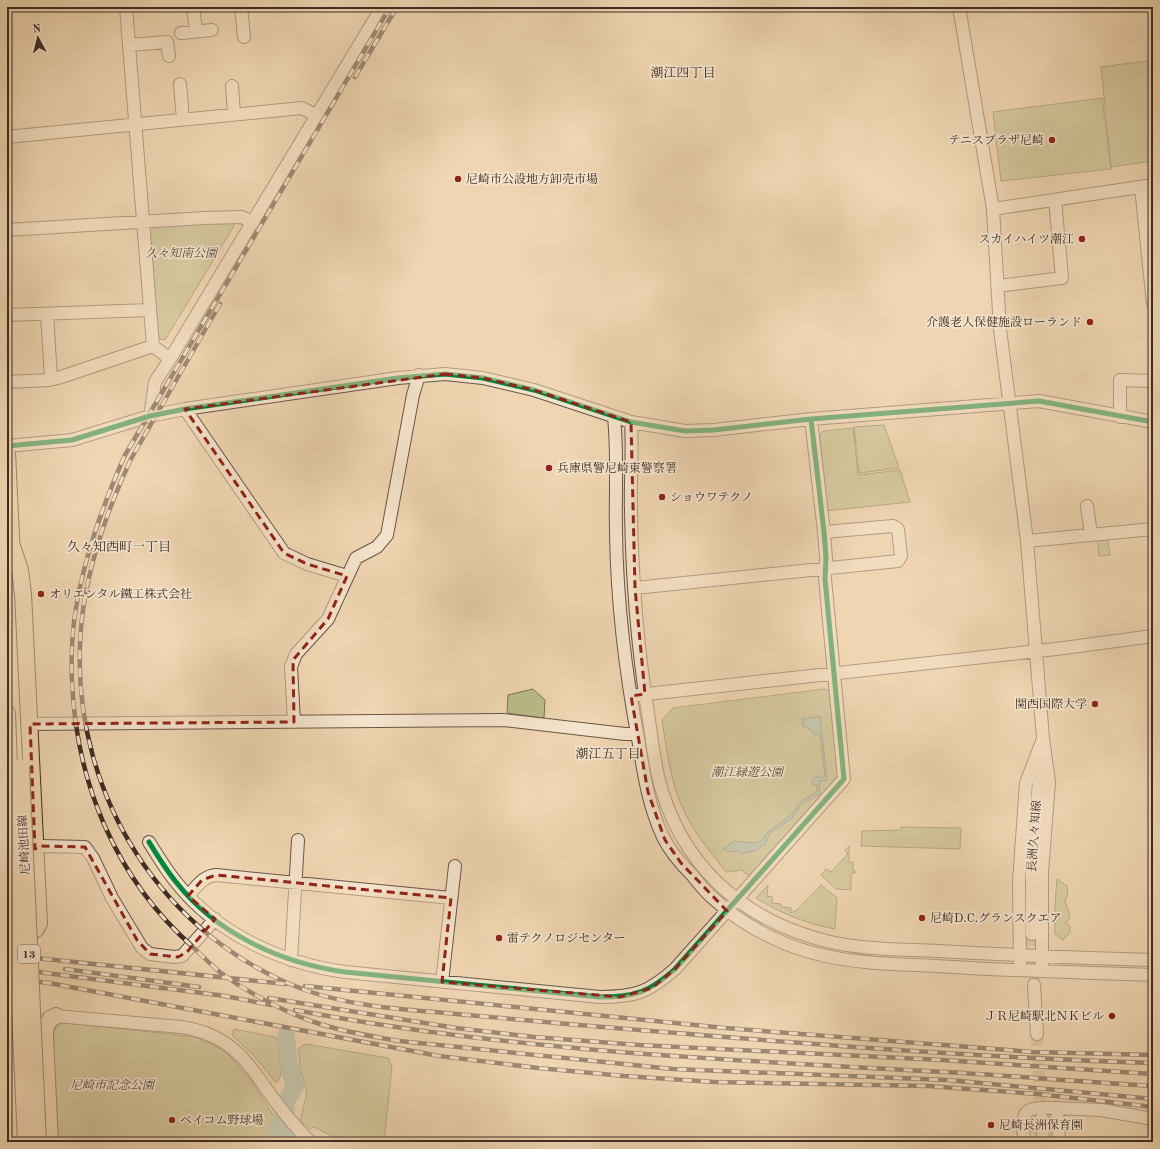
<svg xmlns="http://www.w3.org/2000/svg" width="1160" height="1149" font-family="'Old Standard TT','Noto Serif JP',serif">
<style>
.green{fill:#babd8c;stroke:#7c7458}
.water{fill:#9ab9ac;stroke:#758176}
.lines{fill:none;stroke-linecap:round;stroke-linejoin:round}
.river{stroke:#9ab9ac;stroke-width:18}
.minor-tunnel{stroke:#ccb496;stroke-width:12;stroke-dasharray:12 6;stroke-linecap:butt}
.minor-casing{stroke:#6a5648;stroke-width:14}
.major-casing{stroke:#3e2c24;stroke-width:18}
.minor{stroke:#f5e4cd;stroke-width:12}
.major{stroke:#efd6b2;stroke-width:16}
.rail-casing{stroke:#3e2c24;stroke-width:4.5}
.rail{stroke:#f5e4cd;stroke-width:3;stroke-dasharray:9;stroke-linecap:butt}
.major-bridge-casing{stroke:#3e2c24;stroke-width:18;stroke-linecap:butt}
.major-bridge{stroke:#efd6b2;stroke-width:16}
.cycleway-casing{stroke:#f5e4cd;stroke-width:8}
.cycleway{stroke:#00873e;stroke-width:5}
.marked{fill:none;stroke:#8f2418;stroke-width:3;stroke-dasharray:8 5;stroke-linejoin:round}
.poi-dot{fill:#8f2418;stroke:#f5e4cd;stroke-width:1.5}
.labels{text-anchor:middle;stroke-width:3.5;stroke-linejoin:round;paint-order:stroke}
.shield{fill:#f5e4cd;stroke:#756357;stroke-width:1}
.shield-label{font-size:11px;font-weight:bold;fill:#3e2c24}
.poi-label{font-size:12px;fill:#3e2c24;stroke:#f5e4cd;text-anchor:start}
.park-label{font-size:12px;font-style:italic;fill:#574939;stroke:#f5e4cd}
.street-label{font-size:12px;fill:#3e2c24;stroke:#f5e4cd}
.neighbourhood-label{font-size:13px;fill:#3e2c24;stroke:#f5e4cd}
</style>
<rect width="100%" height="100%" fill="#efd6b2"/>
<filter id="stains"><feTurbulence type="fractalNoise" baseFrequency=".005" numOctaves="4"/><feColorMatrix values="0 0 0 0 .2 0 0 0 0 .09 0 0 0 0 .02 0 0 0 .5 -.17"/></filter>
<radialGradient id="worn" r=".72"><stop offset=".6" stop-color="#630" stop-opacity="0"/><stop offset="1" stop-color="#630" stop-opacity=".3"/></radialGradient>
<!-- green -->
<path class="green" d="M1153,60V161L1111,167L1101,67Z
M1102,98L1111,169L1001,181L993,112Z
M231,219L234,226L165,340L159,339L149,228L152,224Z
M884,425L899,468L859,473L854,427Z
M853,428L858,475L900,470L910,502L825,511L818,438L823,431Z
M1107,537L1110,555L1099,556L1097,538Z
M533,689L545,700L544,718L507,713L508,695Z
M825,689L830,692L838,776L836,781L749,879L748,874L744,873L743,870L726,872C712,854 697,837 687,817C671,788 667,752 662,720L673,708Z
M901,827L961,828L960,849L861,846L862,831L901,830Z
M849,846V862H853V871H855V873H851V890L836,889L821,875L826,869L831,872L848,854L845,851Z
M1057,879L1067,886L1068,895L1065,901C1067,910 1074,915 1066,923L1070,926V933L1063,940L1055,934V904Z
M768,885L767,897L772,896V903L781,904V907L791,908V913L797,910L821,885L837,898L835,929C807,924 780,913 756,898Z
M61,1022L195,1037L216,1046L228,1054L252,1082L275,1118L283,1129L298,1142H58L52,1033Z
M234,1029L275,1037L278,1041L281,1076L276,1083L256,1058L232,1035Z
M306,1044L388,1058L392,1066L384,1142H344L314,1127L310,1129L300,1121L307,1093L301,1072L298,1071L300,1062L298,1049L303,1045Z"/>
<!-- water -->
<path class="water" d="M820,716L827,780L819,781L820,794L802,804L792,818L770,833L765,844L756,850L741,854L740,851L731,852L723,849L735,841L754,843L761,841L769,831L791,815L801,801L817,792V785H813L812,780L817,776L820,778L825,777L820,734L815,735L810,729L803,726L802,719Z"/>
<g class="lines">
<!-- river -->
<path class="river" d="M286,1036L289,1067L295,1086L285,1103L286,1111L277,1129L290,1142"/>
<!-- minor-tunnel -->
<path class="minor-tunnel" d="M1032,934L1034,985
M1037,1034L1041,1117"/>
<defs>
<path id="minor" d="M126,7L153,346
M193,7L196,31
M241,7L244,37
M959,7L993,209L1000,329L1027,541L1043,738L1049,782L1042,872V971
M181,33L212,30
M129,45L167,42L169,56
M180,84L183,119
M232,86L234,114
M7,137L302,108L317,116
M1141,187L1153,304
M993,209L1153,185
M7,230L204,218L242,217L253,223
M998,286L1062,278L1055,200
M47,314L51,379
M7,315L150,310
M7,382L49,380L58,378L153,346L170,359
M185,409L284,553L307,564L347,576
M150,416L155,382L170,359L382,7
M614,417C618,456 615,494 616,533C617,602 626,676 639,744C644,776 649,807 663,837C670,851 681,864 692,875C699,884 706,893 715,900C745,927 786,948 826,956C862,964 899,964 936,966C1008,971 1081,972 1153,975
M1120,417V380L1153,381
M631,422C633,452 630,481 631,511C632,576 637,642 647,707C651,730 653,754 658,776C679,863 740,919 826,941C862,950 901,949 938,951C1009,955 1081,958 1153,960
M7,446L72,440L150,416L185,409L398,378L445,374L483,378L534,390L631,422L685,431L714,430L811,419L1039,401L1153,422
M1087,506L1091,535
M1027,541L1153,529
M635,588L898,561L901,556L898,529L893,526L824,532
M638,695L1056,649L1153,636
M294,722L291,667L296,654L328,619L356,558L377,547L387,535L413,395L419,375
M30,724L503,720L625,734H637
M149,842C157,855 166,870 176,882C217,934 281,963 345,972L600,997C636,997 649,992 675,969L844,779L825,579L826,558L824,532L811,419
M28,850H33L41,846L85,847L93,858L112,898L142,948L150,954L174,957L182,956L215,919
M188,896C196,887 203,876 216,875L451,898
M1032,934V864L1041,757
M291,960L298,840
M1020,963L1019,881L1026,783L1043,739
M442,982L455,866
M1034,985L1037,1034
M9,1013L12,1081L15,1105
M56,1016L181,1027C246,1037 253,1079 292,1122C298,1129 304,1137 311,1142
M1057,1108L1101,1110L1153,1119
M1042,1118L1043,1142
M1024,1142C1022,1108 1023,1107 1057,1108L1059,1142"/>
<path id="major" d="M7,452L12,557
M7,713L9,766
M7,926L9,929H36L39,923L23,594L20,570L12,546
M17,1142L15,1105L39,1104
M50,1142L45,1037V1029L50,1019L56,1016"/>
</defs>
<!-- minor casing -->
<use href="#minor" class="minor-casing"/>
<!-- major casing -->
<use href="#major" class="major-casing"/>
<!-- minor -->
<use href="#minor" class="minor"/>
<!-- major -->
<use href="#major" class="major"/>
<defs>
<path id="rail" d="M390,7L125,455C103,505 85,554 76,608C72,632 71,657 72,681C76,783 116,879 193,947C202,956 211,965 221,973C245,991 288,1014 317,1023C343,1032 371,1036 399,1041L673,1069L948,1080L1153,1099
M355,77L397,7
M220,304L131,459C104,517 82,580 80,645C74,795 162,937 305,990C350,1006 398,1009 445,1013C490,1017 534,1021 579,1025C770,1041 961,1057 1153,1063
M7,955L286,984
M7,968L225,996L271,1005
M65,969L199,987
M7,978L49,983L439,1056L538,1068L624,1076L714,1082L928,1086L1038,1094L1153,1107
M305,986L725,1028L1033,1052L1153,1055
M269,998L456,1028L534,1037L639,1045L942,1060L1153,1074
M295,1010C509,1051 728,1060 946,1072C1015,1076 1084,1082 1153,1086"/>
</defs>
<!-- rail casing -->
<use href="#rail" class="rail-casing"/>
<!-- rail -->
<use href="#rail" class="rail"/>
<defs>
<path id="major-bridge" d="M9,766L26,1142
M21,767L38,1142"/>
</defs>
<!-- major-bridge casing -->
<use href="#major-bridge" class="major-bridge-casing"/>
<!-- major-bridge -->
<use href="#major-bridge" class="major-bridge"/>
<defs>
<path id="cycleway" d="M7,446L72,440L150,416L185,409L398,378L445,374L483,378L534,390L631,422L685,431L714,430L811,419L1039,401L1153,422
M149,842C157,855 166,870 176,882C217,934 281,963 345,972L600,997C636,997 649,992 675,969L844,779L825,579L826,558L824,532L811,419"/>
</defs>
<!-- cycleway casing -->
<use href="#cycleway" class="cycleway-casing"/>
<!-- cycleway -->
<use href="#cycleway" class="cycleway"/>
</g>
<!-- marked area -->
<path d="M0 0H1160V1149H0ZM445,374L483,378L534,390L631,422L635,588L645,694L631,696L648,792L665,840L681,863L727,911L675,969L652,988L620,997L442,982L451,898L216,875L202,880L188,896L215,919L187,952L178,957L150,954L137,940L85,847L41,846L35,849L30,724L294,722L293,660L328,619L347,576L307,564L284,553L185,409Z" fill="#efd6b2" fill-opacity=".55" fill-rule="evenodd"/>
<path class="marked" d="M445,374L483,378L534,390L631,422L635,588L645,694L631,696L648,792L665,840L681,863L727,911L675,969L652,988L620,997L442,982L451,898L216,875L202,880L188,896L215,919L187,952L178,957L150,954L137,940L85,847L41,846L35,849L30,724L294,722L293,660L328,619L347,576L307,564L284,553L185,409Z"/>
<!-- markers -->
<g class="poi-dot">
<circle cx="1052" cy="140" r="4"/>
<circle cx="458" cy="179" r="4"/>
<circle cx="1082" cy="239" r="4"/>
<circle cx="1090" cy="322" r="4"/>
<circle cx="549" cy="468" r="4"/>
<circle cx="662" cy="497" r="4"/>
<circle cx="41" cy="594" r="4"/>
<circle cx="1095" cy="704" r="4"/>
<circle cx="922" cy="918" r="4"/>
<circle cx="499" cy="938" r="4"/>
<circle cx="1112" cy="1016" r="4"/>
<circle cx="172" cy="1120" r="4"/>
<circle cx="991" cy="1125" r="4"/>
</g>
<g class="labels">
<!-- shield labels -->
<rect class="shield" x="18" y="945" width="22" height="18" rx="3"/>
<g class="shield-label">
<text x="29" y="958">13</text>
</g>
<!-- poi labels -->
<g class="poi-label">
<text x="1044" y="144" text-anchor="end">テニスプラザ尼崎</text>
<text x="466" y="183">尼崎市公設地方卸売市場</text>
<text x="1074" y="243" text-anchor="end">スカイハイツ潮江</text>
<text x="1082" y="326" text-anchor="end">介護老人保健施設ローランド</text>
<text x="557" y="472">兵庫県警尼崎東警察署</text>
<text x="670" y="501">ショウワテクノ</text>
<text x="49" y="598">オリエンタル鐵工株式会社</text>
<text x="1087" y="708" text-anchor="end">関西国際大学</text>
<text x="930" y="922">尼崎D.C.グランスクエア</text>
<text x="507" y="942">雷テクノロジセンター</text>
<text x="1104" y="1020" text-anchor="end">ＪＲ尼崎駅北ＮＫビル</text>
<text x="180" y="1124">ベイコム野球場</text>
<text x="999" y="1129">尼崎長洲保育園</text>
</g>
<!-- park labels -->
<g class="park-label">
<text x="181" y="257">久々知南公園</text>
<text x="747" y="776">潮江緑遊公園</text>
<text x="112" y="1089">尼崎市記念公園</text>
</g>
<!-- street labels -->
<g class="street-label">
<text transform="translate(1034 836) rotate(-86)" y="4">長洲久々知線</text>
<text transform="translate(24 845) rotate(-93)" y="4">尼崎池田線</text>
</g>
<!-- neighbourhood labels -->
<g class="neighbourhood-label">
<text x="683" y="77">潮江四丁目</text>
<text x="119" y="551">久々知西町一丁目</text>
<text x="608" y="758">潮江五丁目</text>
</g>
</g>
<!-- margin -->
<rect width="1160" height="1149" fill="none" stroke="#efd6b2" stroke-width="24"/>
<rect x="8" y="8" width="1144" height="1133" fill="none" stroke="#3e2c24" stroke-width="2"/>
<rect x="12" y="12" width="1136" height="1125" fill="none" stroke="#3e2c24"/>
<!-- north arrow -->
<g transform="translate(38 38) rotate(353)" stroke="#f5e4cd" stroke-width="3" paint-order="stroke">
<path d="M0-3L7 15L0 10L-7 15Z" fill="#3e2c24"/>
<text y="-6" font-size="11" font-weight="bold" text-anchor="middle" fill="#3e2c24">N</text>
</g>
<rect width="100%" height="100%" filter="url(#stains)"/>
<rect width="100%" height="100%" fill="url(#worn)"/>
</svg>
